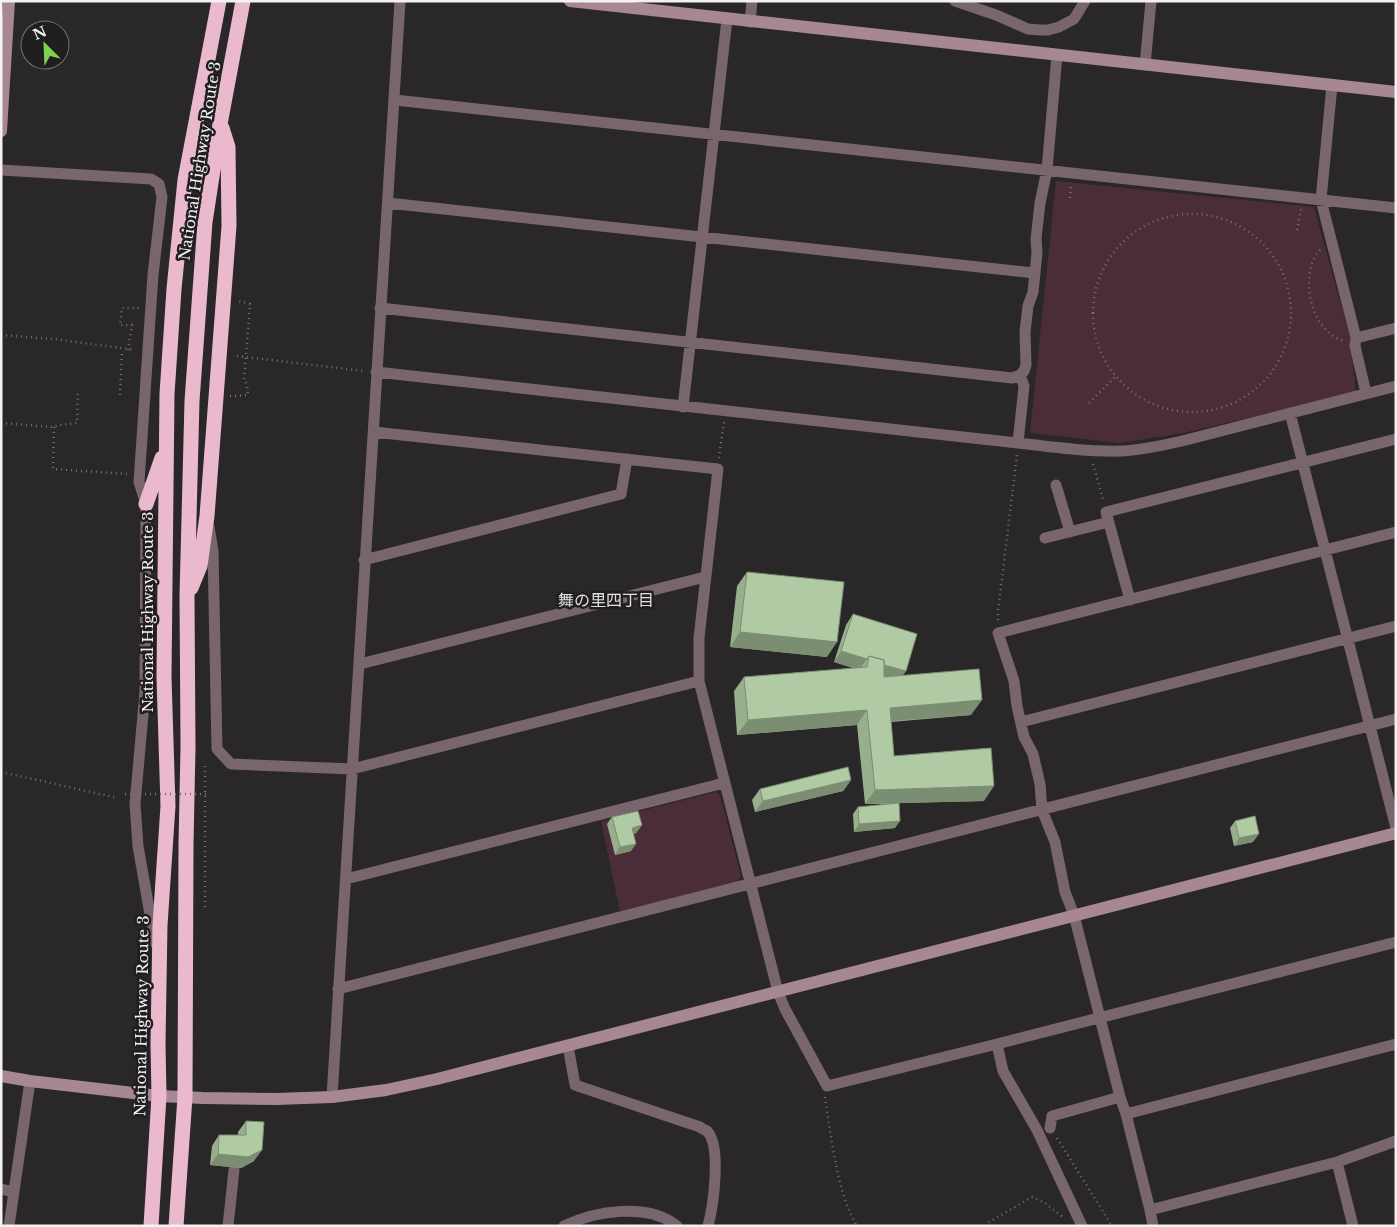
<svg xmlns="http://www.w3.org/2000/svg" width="1397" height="1227" font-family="'Libre Baskerville','Noto Sans JP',serif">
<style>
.green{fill:#4b2d3a}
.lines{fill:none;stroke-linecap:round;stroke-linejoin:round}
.path{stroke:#747172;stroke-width:2.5;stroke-dasharray:1 4;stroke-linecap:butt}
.street{stroke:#79656d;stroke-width:11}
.secondary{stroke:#a78794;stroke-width:12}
.highway{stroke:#ebb9ce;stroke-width:15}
.path-bridge{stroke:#747172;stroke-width:2.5;stroke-dasharray:1 4;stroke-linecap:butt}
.wall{fill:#97af8c}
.shaded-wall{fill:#7b8e72}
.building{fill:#b0cba3;stroke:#7b8e72}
.labels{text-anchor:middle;stroke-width:5;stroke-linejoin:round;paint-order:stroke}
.street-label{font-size:15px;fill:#f3f1f2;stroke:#201e1f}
.neighbourhood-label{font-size:16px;fill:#e0ddde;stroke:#201e1f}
</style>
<rect width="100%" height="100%" fill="#2a2728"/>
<!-- green -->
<path class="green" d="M1056,181L1314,207L1350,338L1356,393L1183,433L1120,443L1030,433Z
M716,792L720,795L741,876L737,882L620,912L601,821Z"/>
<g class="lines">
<!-- path -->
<path class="path" d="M1070,198L1071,185
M1093 313a99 99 0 1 1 198 0a99 99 0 1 1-198 0Z
M1297,230L1301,209
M1320,250C1315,255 1311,264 1310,271C1306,298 1315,330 1343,341
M1,335L54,339L135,350
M128,350L132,325H120L122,308H139
M237,356L364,371
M120,395L122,350
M230,396L248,395L247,385L244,379L250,304L238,301
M1089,403L1115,377
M1,423L54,427L58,425L77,423L78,390
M54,427L53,469L127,474
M719,458L724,421
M1093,464L1103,499
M998,620V611L1017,455
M1,772L118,798
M205,907V765
M825,1097C831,1135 837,1194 857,1226
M1057,1138L1112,1226
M986,1226V1224L1032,1197L1045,1203L1064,1218"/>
<!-- street -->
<path class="street" d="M955,1L996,15L1028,29L1040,30H1048L1059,27L1074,19L1085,1
M750,22L752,1
M1145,65L1151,1
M1332,85L1321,200L1356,338L1355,346L1366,393
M395,100L1396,208
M1,170L151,179L159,184L162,197L153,275L139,482L146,504L145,692L135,804L138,846L155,943
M388,203L1034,273
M380,308L1012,378L1020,375L1024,371L1026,365L1025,332L1028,306L1033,292L1037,253L1036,239L1040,203L1047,170L1057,55
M1356,338L1396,328
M376,372L1018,443C1052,447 1087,452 1122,451C1143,450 1165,445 1186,440L1396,386
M683,407L727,19
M1290,413L1396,828
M374,432L718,469L699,638V681L778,992L785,1009L827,1086L997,1044L1396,942
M1018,443L1024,386L1020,375
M1056,485L1070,532
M209,526L213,551L217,749L231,764L352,769L699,681
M1396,532L998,633L1014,681L1017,706L1024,737L1033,754L1040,784L1042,810L1055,842L1065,892L1074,915L1120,1097L1126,1114L1150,1210L1337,1162L1396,1141
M1045,538L1109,522
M364,560L621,494L627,459
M1130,600L1106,512L1396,439
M360,664L705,577
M1021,722L1396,626
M346,879L724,783
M338,989L1396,719
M997,1044L1003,1071L1037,1130L1082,1226
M568,1046L575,1085L700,1127C702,1129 705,1130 707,1131C722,1146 713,1207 708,1226
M332,1097L400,1
M1126,1114L1396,1044
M1050,1128L1052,1116L1120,1097
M1337,1162L1353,1226
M1,1189L14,1192
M1150,1210L1153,1226
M9,1226L30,1081
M228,1226L234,1170
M564,1226C595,1211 648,1202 677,1226"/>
<!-- secondary -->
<path class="secondary" d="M570,1L1396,92
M1,131L9,1
M1,1076L30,1081L159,1096L203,1098L276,1099L332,1097L386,1090L437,1079L1396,833"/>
<!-- highway -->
<path class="highway" d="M146,504L162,458
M191,588L200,566L207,516L229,226L228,147L222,128
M151,1226L159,1096L158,1044L160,925L168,806L164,677L167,394L174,289L185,180L219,1
M176,1226L185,1097L186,845L188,747L187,596L192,401L205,222L220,124L243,1"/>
<!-- path-bridge -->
<path class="path-bridge" d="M125,794H206"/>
</g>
<!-- wall -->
<path class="wall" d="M747,572L827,657L730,647L737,586Z
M853,614L902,676L971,715L891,722L894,756L984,801L899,803L895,828L854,832L853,814L858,807L898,804H865L857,725L737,735L734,691L744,677L853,668L834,662L846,625Z
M851,780L843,791L755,812L752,800L760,789Z
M612,817L642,825L636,833L634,834L631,851L615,855L607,824Z
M1235,821L1253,842L1234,846L1230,828Z
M246,1121L254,1161L241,1168L210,1165L212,1146L219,1135H238V1132Z"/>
<!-- shaded-wall -->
<path class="shaded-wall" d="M740,632L837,642L827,657L730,647Z
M841,651L867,659L859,670L834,662Z
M869,660L906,671L898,683L864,672L867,667Z
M982,700L971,715L879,722L890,708Z
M867,710L857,725L737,735L748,720Z
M851,780L843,791L755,812L763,801Z
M994,786L984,801L865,804L875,790Z
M900,821L895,828L854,832L859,824Z
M642,825L636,833L627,835L632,828Z
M1259,834L1253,842L1234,846L1239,838Z
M636,844L631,851L615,855L620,847Z
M262,1150L254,1161L241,1168L210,1165L218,1154Z"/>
<!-- building -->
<path class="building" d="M747,572L844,582L837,642L740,632Z
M853,614L917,634L906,671L884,665V660L869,656L867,659L841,651Z
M869,656L884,660V677L979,669L982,700L890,708L894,756L991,748L994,786L875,790L867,710L748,720L744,677L867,667Z
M848,767L851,780L763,801L760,789Z
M899,803L900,821L859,824L858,807Z
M638,811L642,825L632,828L636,844L620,847L612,817Z
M1255,816L1259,834L1239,838L1235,821Z
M246,1121L264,1122L262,1150L248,1157L218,1154L219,1135H246Z"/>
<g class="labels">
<!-- street labels -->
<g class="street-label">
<text transform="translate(200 161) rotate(-81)" y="5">National Highway Route 3</text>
<text transform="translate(148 612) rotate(-90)" y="5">National Highway Route 3</text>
<text transform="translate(142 1016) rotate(-89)" y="5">National Highway Route 3</text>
</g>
<!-- neighbourhood labels -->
<g class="neighbourhood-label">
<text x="606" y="606">舞の里四丁目</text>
</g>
</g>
<!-- border -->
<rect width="1397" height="1227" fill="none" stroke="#f3f1f2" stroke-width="5"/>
<!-- north arrow -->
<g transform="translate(45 45) rotate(336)"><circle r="24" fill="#201e1f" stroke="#747273"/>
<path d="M0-4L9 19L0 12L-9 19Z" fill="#82d04f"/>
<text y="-8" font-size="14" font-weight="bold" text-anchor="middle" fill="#f3f1f2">N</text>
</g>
</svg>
